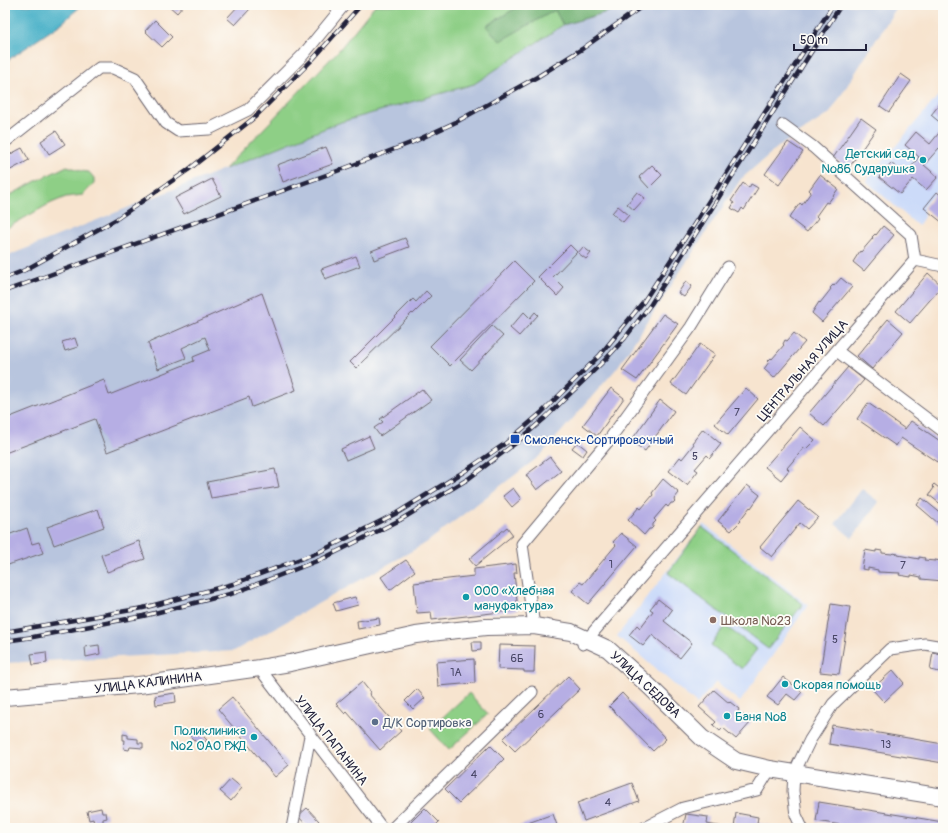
<svg xmlns="http://www.w3.org/2000/svg" width="948" height="833" font-family="Pangolin,sans-serif">
<style>
.built{fill:#ccdbf9}
.industrial{fill:#b8c5de}
.green{fill:#8ecf86;stroke:#587860}
.forest{fill:#72b273;stroke:#4a6a57}
.water{fill:#4ab1c8;stroke:#366a82}
.building{fill:#b6aee4}
.lines{fill:none;stroke-linecap:round;stroke-linejoin:round}
.street-casing{stroke:#6d666f;stroke-width:13}
.secondary-casing{stroke:#6d666f;stroke-width:18}
.street{stroke:#fff;stroke-width:11}
.secondary{stroke:#fff;stroke-width:16}
.rail-casing{stroke:#22223b;stroke-width:4.5}
.rail{stroke:#fdfcf7;stroke-width:3;stroke-dasharray:9;stroke-linecap:butt}
.culture-dot{fill:#0f9aa8;stroke:#fdfcf7;stroke-width:1.5}
.transit-dot{fill:#1a4fb4;stroke:#fdfcf7;stroke-width:1.5}
.education-dot{fill:#8d6e63;stroke:#fdfcf7;stroke-width:1.5}
.service-dot{fill:#5c6f8a;stroke:#fdfcf7;stroke-width:1.5}
.labels{text-anchor:middle;stroke-width:3.5;stroke-linejoin:round;paint-order:stroke}
.number-label{font-size:11px;fill:#474565}
.culture-label{font-size:13px;fill:#0d838f;stroke:#fdfcf7;text-anchor:start}
.street-label{font-size:13px;fill:#22223b;stroke:#fdfcf7}
.transit-label{font-size:13px;fill:#164399;stroke:#fdfcf7;text-anchor:start}
.education-label{font-size:13px;fill:#785e54;stroke:#fdfcf7;text-anchor:start}
.service-label{font-size:13px;fill:#4e5e75;stroke:#fdfcf7;text-anchor:start}
</style>
<rect width="100%" height="100%" fill="#fdfcf7"/>
<filter id="ink" filterUnits="userSpaceOnUse"><feTurbulence type="fractalNoise" baseFrequency=".025" numOctaves="2"/><feDisplacementMap in="SourceGraphic" scale="8" xChannelSelector="R" yChannelSelector="G"/><feConvolveMatrix kernelMatrix="1 2 1 2 8 2 1 2 1" color-interpolation-filters="sRGB"/></filter>
<filter id="wash" filterUnits="userSpaceOnUse"><feTurbulence type="fractalNoise" baseFrequency=".012" numOctaves="4" result="noise"/><feDisplacementMap in="SourceGraphic" scale="16" xChannelSelector="R" yChannelSelector="G"/><feGaussianBlur stdDeviation="0.9" result="paint"/><feColorMatrix in="noise" values="0 0 0 0 0 0 0 0 0 0 0 0 0 0 0 0 0 1.4 0 .05"/><feComposite in="paint" operator="in"/></filter>
<g filter="url(#wash)">
<rect width="100%" height="100%" fill="#f7e4cf"/>
<!-- built -->
<path class="built" d="M943,90V190L938,189L923,207L924,217L918,226L866,181Z
M704,524L808,605L740,702L716,682L697,704L617,636Z"/>
<!-- industrial -->
<path class="industrial" d="M631,5H898L830,113L778,147L741,179L617,368L541,455L426,543L234,651L5,663V257L341,122L474,84L563,25Z
M862,489L879,502L852,538L835,524Z"/>
<!-- green -->
<path class="green" d="M375,5H521L486,26L500,40L555,10L563,25L474,84L341,122L225,169L339,50Z
M67,166C75,168 81,172 89,172L94,178V183L83,195L66,197L49,204L5,229V198L36,181Z
M702,527L803,604L768,649L668,573Z
M725,626L757,649L742,669L711,645Z
M469,693L488,714L449,750L430,729Z"/>
<!-- forest -->
<path class="forest" d="M521,5H631L563,25L555,10L500,41L486,26Z"/>
<!-- water -->
<path class="water" d="M5,5H82L62,23L5,62Z"/>
<g id="blocks">
<!-- building -->
<path class="building" d="M168,5H184L177,13Z
M239,5H245L250,9L235,25L227,18Z
M155,20L172,37L162,47L145,31Z
M901,74L911,81L889,112L880,106Z
M943,100V125L931,115Z
M861,118L876,129L848,169L833,158Z
M943,128V151L939,148L924,165L938,177L926,190L913,179L900,194L879,177L891,163L905,175L919,157L905,145L916,132L930,144Z
M56,131L65,144L49,154L41,141Z
M788,142L803,152L779,185L765,174Z
M326,147L333,164L283,182L277,165Z
M22,148L29,160L5,173V157Z
M652,165L662,175L649,188L639,177Z
M820,175L838,189L828,203L826,202L816,216L818,218L807,232L789,218L800,203L802,205L811,192L809,190Z
M212,179L221,196L184,214L175,198Z
M743,183L749,188L751,184L758,188L744,210L742,208L739,213L731,208L734,203L731,201Z
M637,192L645,198L634,210L627,204Z
M937,192L943,197V223L924,208Z
M618,206L629,215L623,222L612,213Z
M883,226L894,235L864,271L853,262L860,251L861,252L873,238L872,237L875,234L876,235Z
M405,238L409,247L374,260L371,251Z
M570,245L577,252L553,277L564,288L557,296L538,277Z
M583,247L591,253L586,259L578,253Z
M356,256L360,266L325,279L321,269Z
M514,261L534,281L450,366L430,346Z
M928,273L942,286L910,323L896,311Z
M841,278L852,287L822,322L812,313L819,302L820,303L831,289L830,288L833,285L834,286Z
M686,281L692,286L684,297L678,293Z
M426,291L431,296L413,314L412,313L356,368L350,362L413,299L416,302Z
M262,293L296,390L252,407L249,397L107,452L95,419L5,453V419L104,380L109,395L194,361L193,357L210,350L205,337L182,348L186,358L158,369L148,343Z
M524,312L530,318L535,312L538,315L519,336L510,328Z
M663,314L678,324L637,380L622,370Z
M888,319L903,332L872,369L857,356Z
M492,326L503,336L471,370L460,360Z
M794,333L805,342L774,378L764,369L769,362L768,361L771,358L772,359L784,345L783,344L785,340L787,341Z
M75,338L78,347L65,351L62,342Z
M700,344L715,354L686,395L671,384Z
M848,367L864,380L824,426L809,413Z
M611,388L624,398L597,436L583,425Z
M746,388L758,399L728,435L715,424Z
M422,389L431,400L380,436L374,428L383,422L380,419Z
M660,400L674,411L645,451L631,441Z
M868,403L905,429L911,421L943,443V454L937,462L901,438L896,446L857,419Z
M800,427L815,440L806,449L804,448L787,468L789,470L781,480L765,467Z
M703,429L721,444L710,458L707,455L695,469L698,471L687,485L669,471L680,457L682,459L694,444L692,443Z
M369,436L374,448L346,460L341,449Z
M577,442L587,450L583,456L572,448Z
M550,457L561,471L537,490L526,475Z
M275,469L279,487L211,498L207,482Z
M663,479L679,493L674,499L675,501L673,503H671L668,507L666,505L654,519L656,521L653,524V527L651,529H649L644,535L628,520L639,507L641,509L653,495L652,493Z
M934,484L943,491V506L929,495L934,488L932,486Z
M747,485L760,495L751,508L750,507L740,520L741,521L731,531L718,521Z
M513,488L521,499L512,507L503,496Z
M922,498L943,515V520L941,519L938,523L917,505Z
M798,501L818,517L807,529L800,523L772,557L760,547Z
M98,509L104,527L54,545L47,527Z
M507,527L513,535L475,566L469,559Z
M27,528L32,544L39,542L43,553L5,566V536Z
M621,533L637,546L588,604L572,591L580,582L583,584L616,545L613,542Z
M139,541L145,559L107,572L101,555Z
M865,550L876,552V550L882,551V553L892,554L893,553L898,554V555L919,559V557L925,558L924,560L935,561V560L941,561L940,562L943,563V581L921,579V577L911,575V577L899,575L900,573L878,572V570L868,568V570L862,569Z
M406,560L415,571L390,590L381,577Z
M516,564L517,573H514L518,610L432,620L431,612L417,613L414,583L474,576V569Z
M355,597L358,605L336,611L333,603Z
M658,599L672,610L664,621L692,643L680,658L652,635L643,646L629,635L637,625L640,628L653,611L650,609Z
M831,604L850,607L839,674L820,672Z
M379,618L380,625L358,629L357,621Z
M472,642H481V650L473,651Z
M99,645L100,654L86,657L85,647Z
M499,645L535,646L534,672H524V670L498,669Z
M46,652L47,663L33,665L31,654Z
M933,652L943,655V674H940V672L930,670Z
M474,659L475,683L438,686L436,662Z
M893,670L904,683L884,702L872,689Z
M568,676L580,689L515,751L503,739Z
M783,677L802,692L795,700L787,694L778,705L767,697Z
M362,682L370,692L369,694L401,731L380,750L347,712L345,714L336,704Z
M417,689L425,698L413,709L405,701Z
M714,690L729,703L730,702L739,709L738,711L751,722L736,739L723,728L720,731L713,725L716,722L699,707Z
M175,693L176,702L156,705L155,696Z
M622,693L666,739L653,751L609,706Z
M232,697L289,765L275,777L218,709Z
M832,725L943,744V763L829,744Z
M196,729L207,740L200,746L189,735Z
M123,734L128,735V738L138,739V743H143V748L130,747L129,750L124,749L125,740H123Z
M490,745L504,759L459,803L445,789Z
M231,779L242,788L231,801L220,791Z
M632,783L639,801L584,821L577,803Z
M819,802L943,822V828H860L816,821Z
M101,808L102,813H106L107,818L103,819V822L94,824L93,819L89,820L87,811Z
M307,808L319,821L311,828H309L298,816Z
M425,808L439,822L433,828H405Z
M736,813L758,817L757,823L782,828H734Z
M553,814L558,828H514Z
M686,814L708,817L707,824L729,828H683Z"/>
</g>
</g>
<g filter="url(#ink)">
<use href="#blocks" fill-opacity="0" stroke="#6d666f" stroke-width="1"/>
<g class="lines">
<defs>
<path id="street" d="M783,125L813,147L911,235L915,260
M5,142L99,68H113L135,78L166,123L178,131L209,129L248,110L303,55L344,5
M915,260L943,266
M837,351L943,431
M534,626L522,544L609,440L691,327L728,267
M583,644L915,260
M260,668L263,673L382,828
M292,828L310,736
M393,828L532,692
M644,828L683,808L757,790L770,769
M802,828L796,815L793,791L794,773L810,740L833,704L890,649L925,644L943,647"/>
<path id="secondary" d="M5,697L139,685L260,668L290,663L416,635L439,632L486,627L534,626L571,632L608,649L649,686L702,738L736,761L770,769L943,797"/>
</defs>
<!-- street casing -->
<use href="#street" class="street-casing"/>
<!-- secondary casing -->
<use href="#secondary" class="secondary-casing"/>
<!-- street -->
<use href="#street" class="street"/>
<!-- secondary -->
<use href="#secondary" class="secondary"/>
<defs>
<path id="rail" d="M5,278L25,270L115,220L188,170L255,117L313,59L361,5
M5,291L340,170L413,142L456,122L537,77L582,49L644,5
M5,632L143,608L233,584L319,552L397,513L465,471L506,443L541,413L600,355L644,301L693,226L833,5
M5,641L33,637L143,616L234,593L322,559L400,520L468,479L517,442L545,418L605,360L625,338L651,304L841,5"/>
</defs>
<!-- rail casing -->
<use href="#rail" class="rail-casing"/>
<!-- rail -->
<use href="#rail" class="rail"/>
</g>
</g>
<!-- markers -->
<g class="culture-dot">
<circle cx="923" cy="160" r="4"/>
<circle cx="466" cy="597" r="4"/>
<circle cx="785" cy="684" r="4"/>
<circle cx="727" cy="716" r="4"/>
<circle cx="254" cy="737" r="4"/>
</g>
<rect class="transit-dot" x="510" y="434" width="10" height="10" rx="2"/>
<circle class="education-dot" cx="713" cy="620" r="4"/>
<circle class="service-dot" cx="375" cy="722" r="4"/>
<g class="labels">
<!-- number labels -->
<g class="number-label">
<text x="737" y="416">7</text>
<text x="695" y="460">5</text>
<text x="611" y="568">1</text>
<text x="903" y="569">7</text>
<text x="835" y="643">5</text>
<text x="517" y="662">6Б</text>
<text x="456" y="676">1А</text>
<text x="541" y="718">6</text>
<text x="886" y="748">13</text>
<text x="474" y="778">4</text>
<text x="608" y="806">4</text>
</g>
<!-- culture labels -->
<g class="culture-label">
<text x="915" y="158" text-anchor="end">Детский сад<tspan x="915" dy="15">№86 Сударушка</tspan></text>
<text x="474" y="595">ООО «Хлебная<tspan x="474" dy="15">мануфактура»</tspan></text>
<text x="793" y="689">Скорая помощь</text>
<text x="735" y="721">Баня №8</text>
<text x="246" y="735" text-anchor="end">Поликлиника<tspan x="246" dy="15">№2 ОАО РЖД</tspan></text>
</g>
<!-- street labels -->
<g class="street-label">
<text transform="translate(802 370) rotate(-49)" y="5">ЦЕНТРАЛЬНАЯ УЛИЦА</text>
<text transform="translate(148 682) rotate(-7)" y="5">УЛИЦА КАЛИНИНА</text>
<text transform="translate(646 684) rotate(43)" y="5">УЛИЦА СЕДОВА</text>
<text transform="translate(332 740) rotate(52)" y="5">УЛИЦА ПАПАНИНА</text>
</g>
<!-- transit labels -->
<g class="transit-label">
<text x="524" y="444">Смоленск-Сортировочный</text>
</g>
<!-- education labels -->
<g class="education-label">
<text x="721" y="625">Школа №23</text>
</g>
<!-- service labels -->
<g class="service-label">
<text x="383" y="727">Д/К Сортировка</text>
</g>
</g>
<!-- margin -->
<rect width="948" height="833" fill="none" stroke="#fdfcf7" stroke-width="20"/>
<!-- scale -->
<path d="M794 44v6h72v-6" fill="none" stroke="#22223b" stroke-width="2"/>
<text x="800" y="44" font-size="12" fill="#22223b" stroke="#fdfcf7" stroke-width="3" paint-order="stroke">50 m</text>
</svg>
